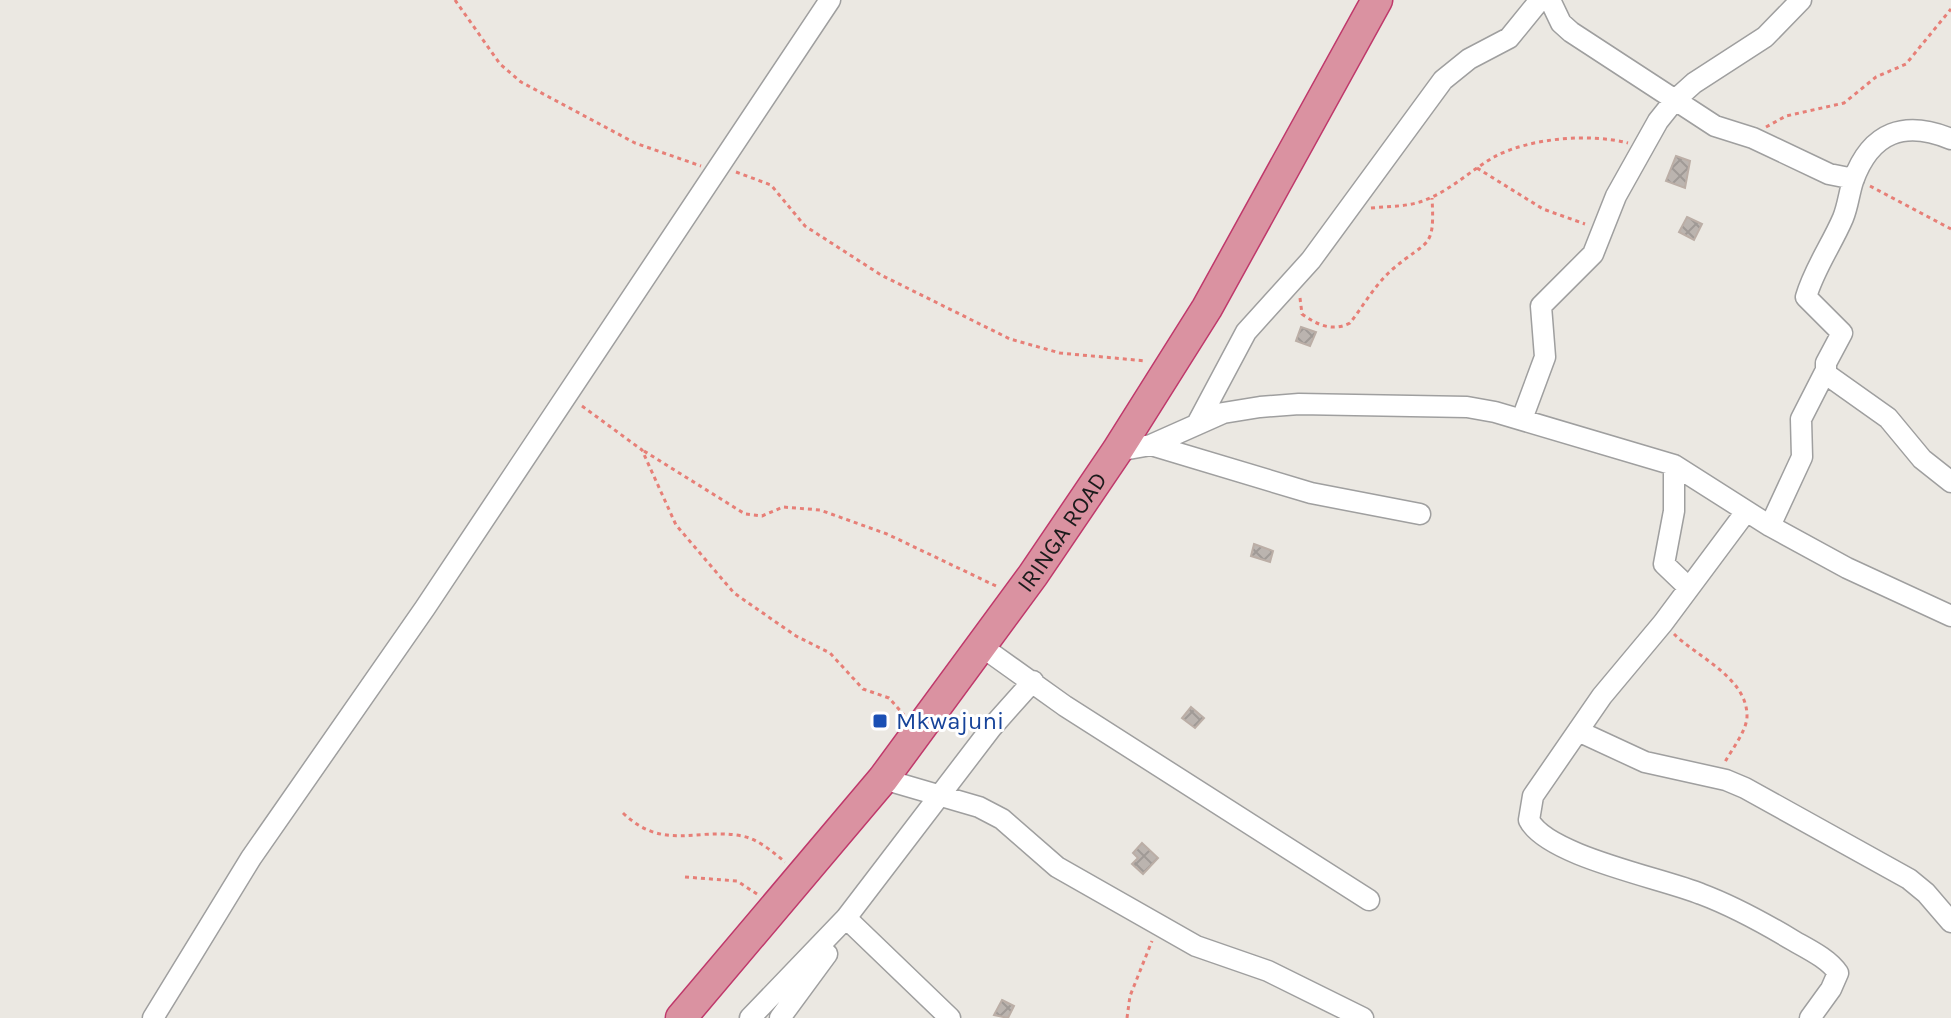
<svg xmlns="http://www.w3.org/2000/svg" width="1951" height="1018" font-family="Karla,sans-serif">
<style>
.building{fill:url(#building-cross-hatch);stroke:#bbaea6;stroke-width:2}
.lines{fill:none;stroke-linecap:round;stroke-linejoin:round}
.minor-casing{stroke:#9f9f9f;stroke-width:23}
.highway-casing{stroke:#bf396b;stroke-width:33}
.path{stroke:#e77f77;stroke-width:3;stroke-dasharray:4 4;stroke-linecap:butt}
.minor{stroke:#fff;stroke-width:20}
.highway{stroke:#da92a1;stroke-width:30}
.transit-dot{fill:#1a4fb4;stroke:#fff;stroke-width:3}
.labels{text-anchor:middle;stroke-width:6;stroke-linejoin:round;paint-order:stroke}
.street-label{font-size:24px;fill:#1b1b1b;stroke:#fff}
.transit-label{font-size:24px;fill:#164399;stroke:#fff;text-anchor:start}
</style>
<defs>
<pattern id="building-cross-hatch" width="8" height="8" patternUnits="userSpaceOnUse" patternTransform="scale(2)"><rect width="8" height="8" fill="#bbb4af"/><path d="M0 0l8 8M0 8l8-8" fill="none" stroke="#a09a96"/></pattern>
</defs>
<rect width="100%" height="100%" fill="#ebe8e2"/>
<!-- building -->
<path class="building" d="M1676,156L1690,161L1685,188L1666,181Z
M1687,217L1702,224L1694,240L1679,232Z
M1301,327L1316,332L1310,346L1296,341Z
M1254,544L1273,551L1270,562L1251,556Z
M1191,707L1204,718L1195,728L1182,718Z
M1142,843L1158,858L1143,874L1132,864L1138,858L1133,853Z
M1002,1000L1014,1006L1008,1018L994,1015Z"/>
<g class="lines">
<defs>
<path id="minor" d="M1550,0L1561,23L1571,32L1715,126L1753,138L1829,174L1854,179
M1951,139C1905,120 1871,131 1853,181C1849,193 1848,206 1843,218C1832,244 1814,269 1806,297L1842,333L1826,363V374L1888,418L1922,459L1951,482
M1522,419L1545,357L1541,306L1593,254L1616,196L1658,121L1674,101L1694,83L1765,37L1801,0
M1197,424L1246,332L1311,260L1443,80L1469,59L1509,38L1540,0
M1151,445L1311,493L1420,514
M1117,451L1151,445L1223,413L1260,407L1299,404L1467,407L1495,412L1674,465L1770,526L1847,568L1951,616
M1674,465V511L1664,564L1689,588
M1745,513L1663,623L1602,696L1533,796L1529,820C1547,856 1662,878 1701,894C1733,906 1764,923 1794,941C1808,949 1829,959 1838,973L1831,989L1810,1018
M1770,526L1802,457L1801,419L1825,372
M981,646L1065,706L1369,900
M1578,731L1645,762L1726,780L1745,788L1909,879L1926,893L1951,922
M883,779L979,807L1002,819L1057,867L1196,946L1268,971L1363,1018
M846,918L950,1018
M153,1018L251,858L425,608L830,0
M750,1018L846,918L992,727L1033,681
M780,1018L827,954"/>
<g id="highway">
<path id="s1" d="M681,1018L883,779L1033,575L1117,451L1207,308L1377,0"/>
</g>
</defs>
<!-- minor casing -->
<use href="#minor" class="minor-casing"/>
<!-- highway casing -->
<use href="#highway" class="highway-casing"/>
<!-- path -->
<path class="path" d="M455,0L500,64L521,82L635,143L701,166
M1766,127L1786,116L1844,103L1876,77L1906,64L1951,9
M1477,168L1543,209L1585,224
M736,172L771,185L805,226L881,275L1010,339L1060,353L1146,361
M1870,186L1951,229
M1371,208C1392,206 1413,207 1432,197C1454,187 1473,169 1494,157C1529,138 1589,133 1628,143
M1300,298L1302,314C1317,325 1333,332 1350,323C1364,305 1376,283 1394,268C1428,239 1435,250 1432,198
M582,406L642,450L676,525L734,593L796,636L830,653L863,689L889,698L904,715
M644,451L745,514L762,516L783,507L820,510L887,534L996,586
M1674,634C1697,657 1748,678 1747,717C1746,732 1732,749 1725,762
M623,813C664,852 696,827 742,836C758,839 773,852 785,862
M685,877L737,881L757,894
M1127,1018L1130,996L1152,941"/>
<!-- minor -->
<use href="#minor" class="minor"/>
<!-- highway -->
<use href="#highway" class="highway"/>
</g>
<!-- markers -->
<rect class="transit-dot" x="872" y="713" width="16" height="16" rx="4"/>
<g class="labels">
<!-- street labels -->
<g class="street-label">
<text dy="8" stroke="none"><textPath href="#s1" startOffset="618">IRINGA ROAD</textPath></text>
</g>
<!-- transit labels -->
<g class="transit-label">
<text x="896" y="729">Mkwajuni</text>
</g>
</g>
</svg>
